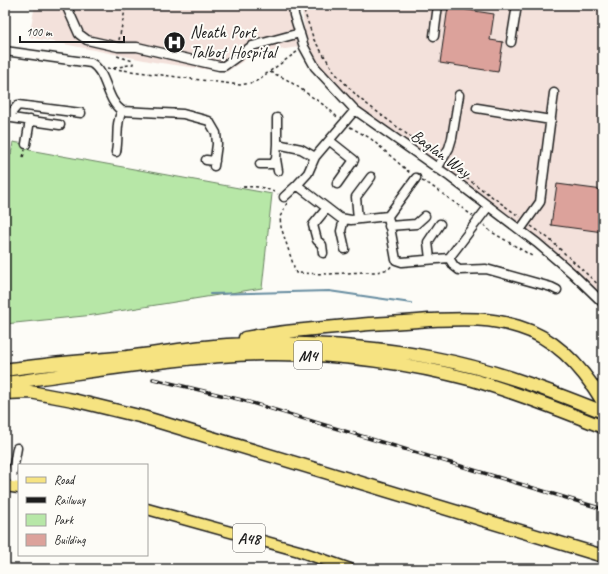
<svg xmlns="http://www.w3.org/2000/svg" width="608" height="574" font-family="Caveat,sans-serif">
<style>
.built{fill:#f3e1db}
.green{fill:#b7e7a7;stroke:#6a8262}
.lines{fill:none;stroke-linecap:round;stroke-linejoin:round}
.stream{stroke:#668ca0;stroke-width:2}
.building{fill:#dca29b;stroke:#1c1c1c}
.minor-casing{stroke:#1c1c1c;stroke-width:11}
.major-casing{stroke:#1c1c1c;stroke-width:13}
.highway-casing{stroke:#1c1c1c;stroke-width:15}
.path{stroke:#1c1c1c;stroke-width:1.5;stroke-dasharray:3 3;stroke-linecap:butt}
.minor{stroke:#fdfcf7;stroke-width:8}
.major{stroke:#f6e381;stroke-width:10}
.highway{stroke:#f6e381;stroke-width:12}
.rail-casing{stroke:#1c1c1c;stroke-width:3.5}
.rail{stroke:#fdfcf7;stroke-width:2;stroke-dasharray:6;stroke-linecap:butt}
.labels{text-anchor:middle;stroke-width:4;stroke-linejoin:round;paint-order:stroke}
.shield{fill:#fdfcf7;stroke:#605f5e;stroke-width:1}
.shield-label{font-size:16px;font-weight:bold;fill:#1c1c1c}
.poi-label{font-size:17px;fill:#1c1c1c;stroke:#fdfcf7;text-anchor:start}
.street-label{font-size:17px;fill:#1c1c1c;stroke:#fdfcf7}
</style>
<rect width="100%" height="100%" fill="#fdfcf7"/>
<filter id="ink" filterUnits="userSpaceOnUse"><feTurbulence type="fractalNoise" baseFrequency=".025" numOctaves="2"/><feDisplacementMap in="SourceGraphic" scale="8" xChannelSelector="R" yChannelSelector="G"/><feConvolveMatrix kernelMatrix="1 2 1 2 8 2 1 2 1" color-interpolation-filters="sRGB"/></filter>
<g filter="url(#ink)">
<!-- built -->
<path class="built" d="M35,5H289L291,22L298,47L254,54L226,72L154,62L29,37Z
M301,5H603V303L572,273L355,110L315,67L305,33Z"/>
<!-- green -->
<path class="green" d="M13,142L30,145L29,150L272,194L262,288L94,315L5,324V154L11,155Z"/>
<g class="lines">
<!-- stream -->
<path class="stream" d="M210,294L329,291L411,303"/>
</g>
<!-- building -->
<path class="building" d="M448,7L494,14L490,40L503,42L498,72L440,63Z
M557,184L603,190V232L551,225Z"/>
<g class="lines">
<defs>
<path id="minor" d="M66,5L79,34L87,40L118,47H137L219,66H224L252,46L300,33
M293,5L294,15L304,47L315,67L355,110L450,177L537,243L572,273L603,303
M434,36L438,5
M511,42L517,5
M5,51L91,63C108,73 105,99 122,111L183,114L209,121L216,133L217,144L214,166
M477,108L551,120
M355,110L315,157L308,173L297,185L340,218L351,220L388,216L396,260L402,262L449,258L488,207
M5,117L60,125
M8,117L18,105L81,113
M330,141L354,160L337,184
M26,144L30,120
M277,144L301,149L315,157
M116,152C119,137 115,124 122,111
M276,159L277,144V118
M206,160L215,161
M260,164H273L276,159L278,171
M437,169L449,148L452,138L459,95
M284,197L297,185
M388,216L416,178
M344,219L341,231L345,249
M358,219L356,197L371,177
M389,226L416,224L425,216
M520,230L540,202L554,93
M323,253L322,245L317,240L313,225L327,208
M449,258L454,266L459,270L486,269L551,287L557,290
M430,259L428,242L440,224
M17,448L12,476L14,479L19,481"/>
<path id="major" d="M5,486L19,488
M147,509L299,551L350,569"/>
<path id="highway" d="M245,338C286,330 327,328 369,324C389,323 409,322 429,320C461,319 488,317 519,327C556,338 584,370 603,402
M5,370C45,364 86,361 127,357C160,353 193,347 227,345C296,341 366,345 434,358C493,369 548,390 603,412
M5,383C91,372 177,356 264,354C334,353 406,362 473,380C517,393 561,410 603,427
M5,393L30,392L73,400L143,417L603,556"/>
</defs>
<!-- minor casing -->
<use href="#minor" class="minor-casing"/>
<!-- major casing -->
<use href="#major" class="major-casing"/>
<!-- highway casing -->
<use href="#highway" class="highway-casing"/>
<!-- path -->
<path class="path" d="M302,5L314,40L336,74L360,99L436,156
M119,40L126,5
M107,68L240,85L255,82L298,51
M114,68L133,64V61L117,56V54
M270,72L286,79L295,85L328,108L339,119
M350,127L370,138L410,173
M23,157L25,150
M447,164L520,217
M422,181L429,184L473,216
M243,187C257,186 265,187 278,194
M287,203L280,217L281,227L296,273L329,274L364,272H377L389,269L392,265
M484,225L490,231L532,256
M531,226L548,238L603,289"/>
<!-- minor -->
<use href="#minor" class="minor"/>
<!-- major -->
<use href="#major" class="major"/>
<!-- highway -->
<use href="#highway" class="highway"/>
<defs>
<path id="rail" d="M153,379L242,400L603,509"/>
</defs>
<!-- rail casing -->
<use href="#rail" class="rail-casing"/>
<!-- rail -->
<use href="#rail" class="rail"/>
</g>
</g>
<!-- icons -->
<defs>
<symbol id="hospital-disc" viewBox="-11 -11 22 22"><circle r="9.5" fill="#1c1c1c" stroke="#fdfcf7"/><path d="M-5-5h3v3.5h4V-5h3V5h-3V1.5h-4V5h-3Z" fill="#fff"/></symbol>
</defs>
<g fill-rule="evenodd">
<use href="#hospital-disc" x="162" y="30" width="25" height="25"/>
</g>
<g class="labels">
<!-- shield labels -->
<g class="shield">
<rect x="294" y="341" width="28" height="28" rx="3"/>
<rect x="233" y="524" width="32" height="28" rx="3"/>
</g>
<g class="shield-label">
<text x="308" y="361">M4</text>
<text x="249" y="544">A48</text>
</g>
<!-- poi labels -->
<g class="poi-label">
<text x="190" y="38">Neath Port<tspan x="190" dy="20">Talbot Hospital</tspan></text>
</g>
<!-- street labels -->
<g class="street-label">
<text transform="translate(441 153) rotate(36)" y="6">Baglan Way</text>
</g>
</g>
<!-- margin -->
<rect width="608" height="574" fill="none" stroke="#fdfcf7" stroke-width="20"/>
<rect x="10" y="10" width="588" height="554" fill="none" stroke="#1c1c1c" stroke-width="1.5" filter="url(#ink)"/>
<!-- legend -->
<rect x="18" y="464" width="130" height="92" fill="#fdfcf7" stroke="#a3a29f"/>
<rect x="26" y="477" width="20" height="6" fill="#f6e381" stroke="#a3a29f"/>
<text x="54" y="484" font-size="12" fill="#1c1c1c">Road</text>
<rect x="26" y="497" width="20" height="6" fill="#1c1c1c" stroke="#a3a29f"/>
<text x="54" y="504" font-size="12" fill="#1c1c1c">Railway</text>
<rect x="26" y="514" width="20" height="12" fill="#b7e7a7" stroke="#a3a29f"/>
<text x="54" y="524" font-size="12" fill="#1c1c1c">Park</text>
<rect x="26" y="534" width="20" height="12" fill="#dca29b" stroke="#a3a29f"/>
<text x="54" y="544" font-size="12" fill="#1c1c1c">Building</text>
<!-- scale -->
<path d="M20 36v6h104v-6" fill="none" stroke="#1c1c1c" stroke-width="2"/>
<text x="26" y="36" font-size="12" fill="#1c1c1c" stroke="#fdfcf7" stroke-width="3" paint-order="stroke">100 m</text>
</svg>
